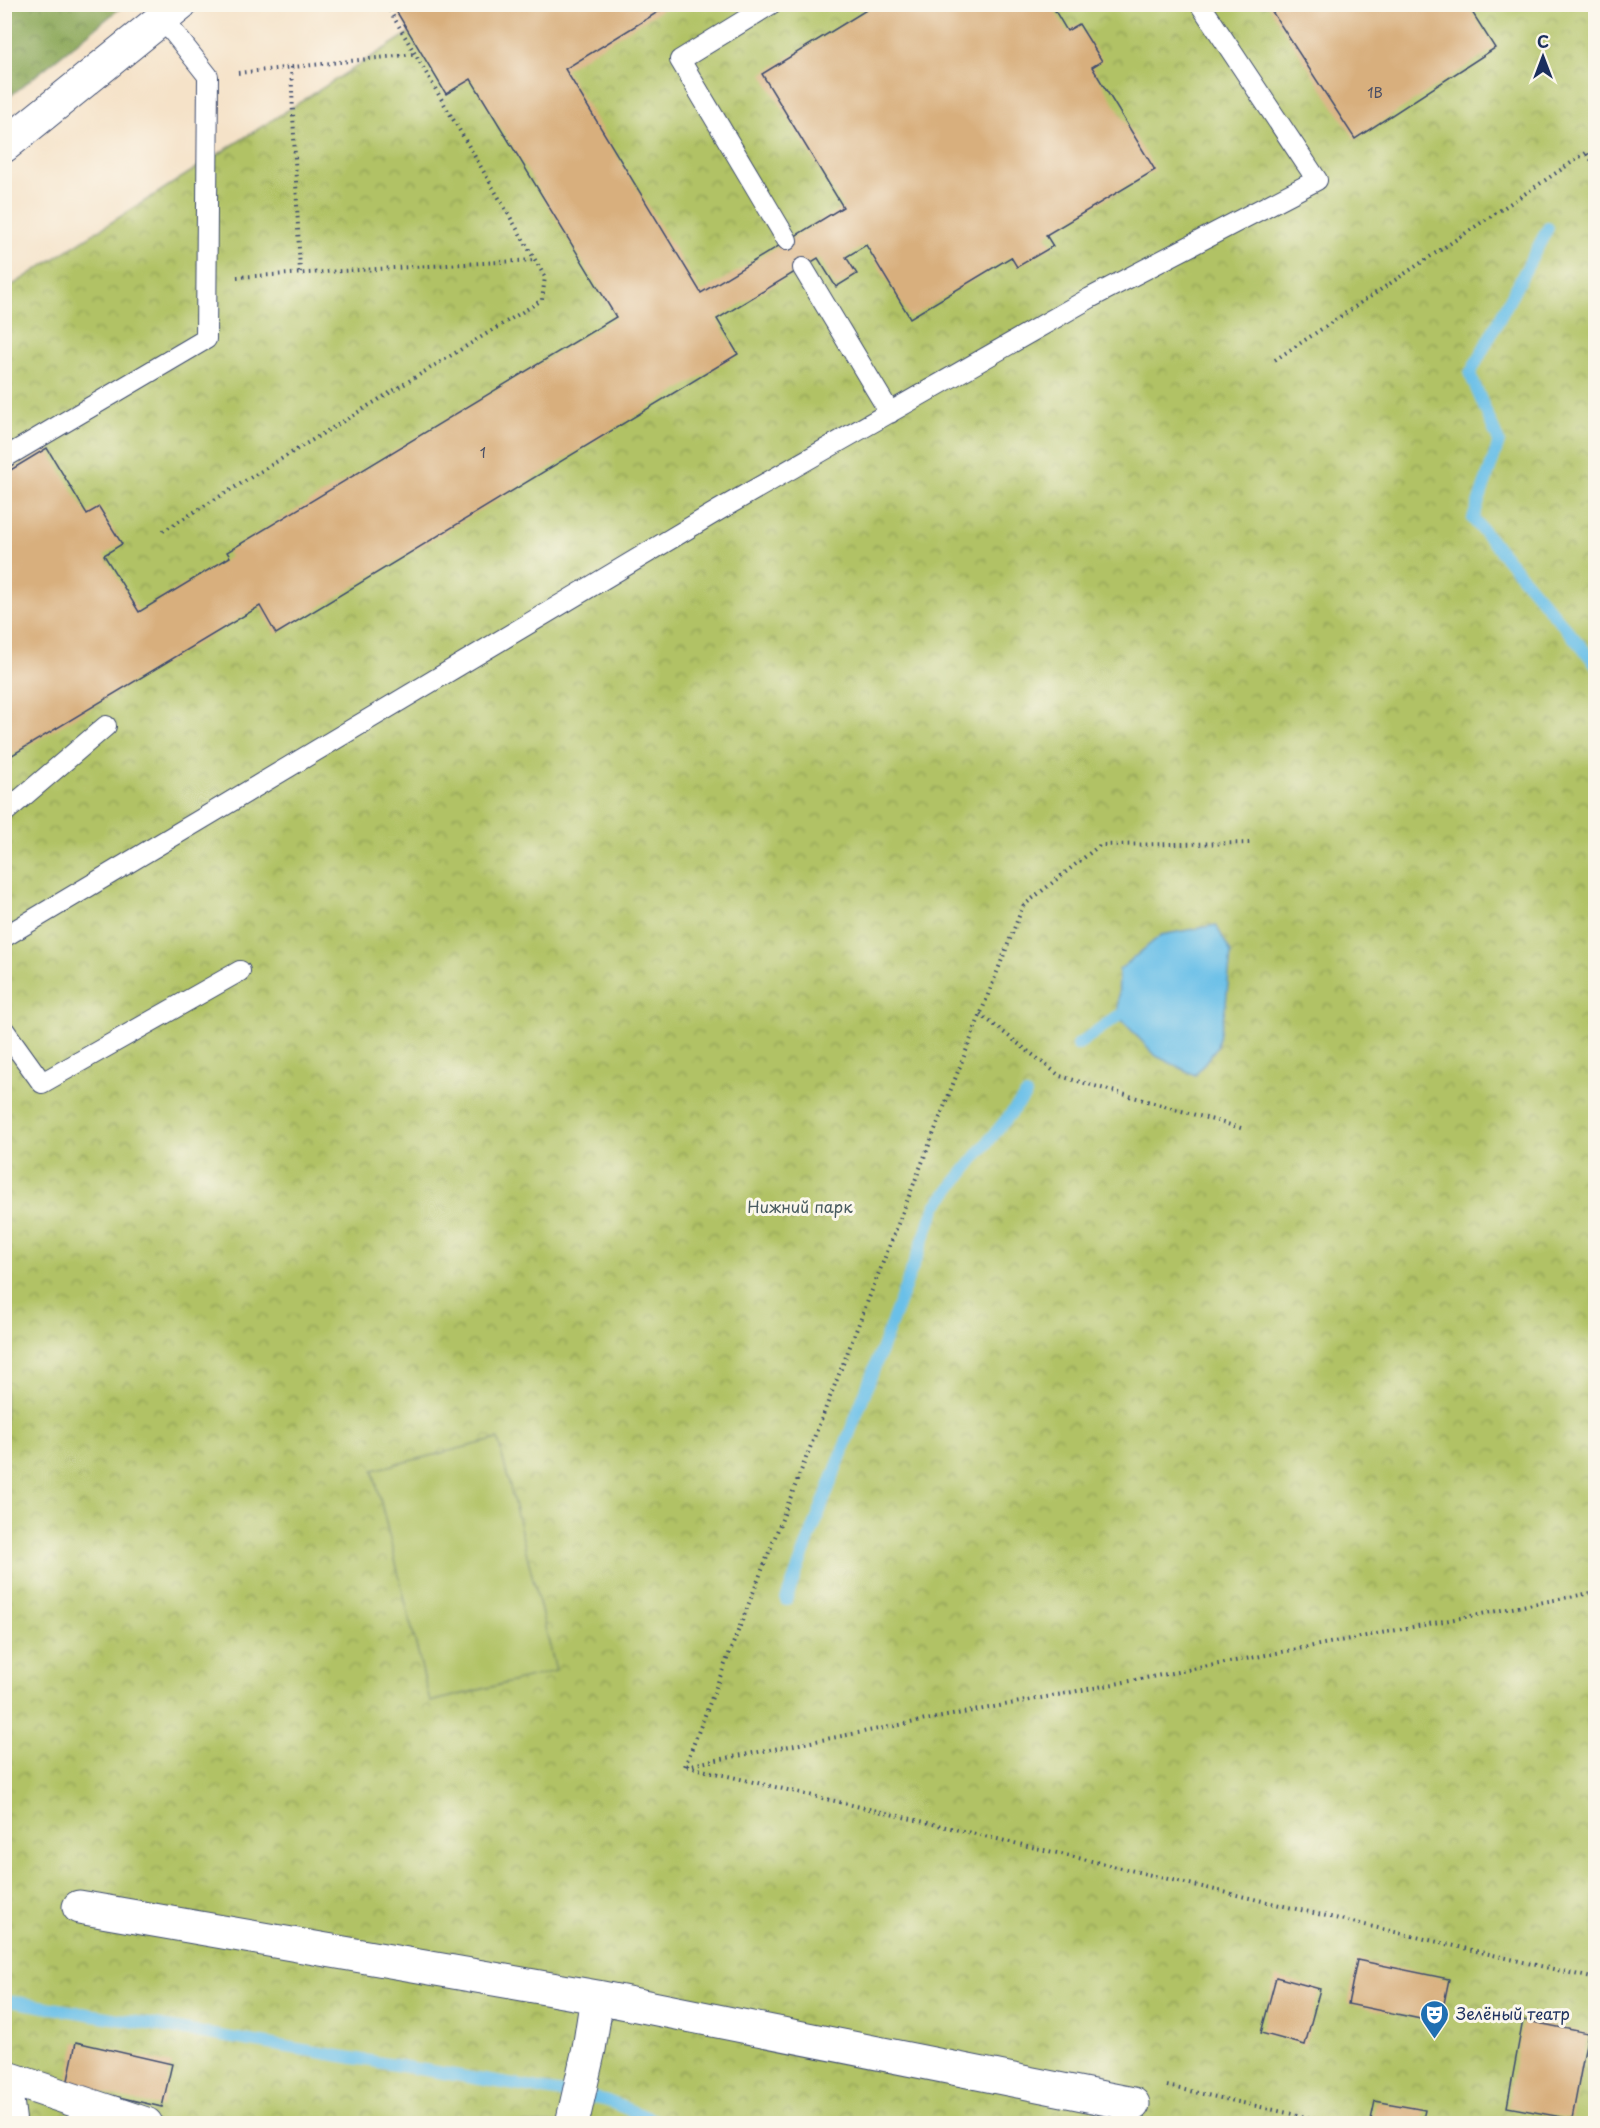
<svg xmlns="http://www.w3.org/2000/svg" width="1600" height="2128" font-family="'Playpen Sans',sans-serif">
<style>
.forest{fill:url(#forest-crowns);stroke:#546c5c;stroke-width:1.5}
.park{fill:url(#park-crowns);stroke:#667862;stroke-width:1.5}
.pitch{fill:#b1c265;stroke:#667862;stroke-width:1.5}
.water{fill:#6bc0e8;stroke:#4378a3;stroke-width:1.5}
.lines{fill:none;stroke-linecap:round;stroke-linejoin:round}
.stream{stroke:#6bc0e8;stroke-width:12}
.building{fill:#d8af7d}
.lane-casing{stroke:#3c4a6e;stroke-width:22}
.street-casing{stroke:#3c4a6e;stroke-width:35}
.path{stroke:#3c4a6e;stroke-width:4;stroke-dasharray:1.5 4.5;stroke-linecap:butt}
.lane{stroke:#fff;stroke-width:20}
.street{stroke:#fff;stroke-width:33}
.labels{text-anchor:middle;stroke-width:6;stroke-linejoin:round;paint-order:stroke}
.number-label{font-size:14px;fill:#4a4f66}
.park-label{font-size:16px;fill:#485b60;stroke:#fbf7ec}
.poi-label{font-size:16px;fill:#1b2f5e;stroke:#fbf7ec;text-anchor:start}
</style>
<defs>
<pattern id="forest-crowns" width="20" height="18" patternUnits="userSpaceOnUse" patternTransform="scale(1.5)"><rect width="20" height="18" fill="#8ca85a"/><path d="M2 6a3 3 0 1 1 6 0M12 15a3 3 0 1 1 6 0" fill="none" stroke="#72894e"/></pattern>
<pattern id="park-crowns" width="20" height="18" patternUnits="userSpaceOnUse" patternTransform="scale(1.5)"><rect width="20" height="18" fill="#b1c265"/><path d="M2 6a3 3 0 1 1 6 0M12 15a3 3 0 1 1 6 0" fill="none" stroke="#8f9e56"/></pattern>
</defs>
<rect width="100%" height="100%" fill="#fbf7ec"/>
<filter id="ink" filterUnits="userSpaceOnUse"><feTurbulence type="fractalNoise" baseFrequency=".0167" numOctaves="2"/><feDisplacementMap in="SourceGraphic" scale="12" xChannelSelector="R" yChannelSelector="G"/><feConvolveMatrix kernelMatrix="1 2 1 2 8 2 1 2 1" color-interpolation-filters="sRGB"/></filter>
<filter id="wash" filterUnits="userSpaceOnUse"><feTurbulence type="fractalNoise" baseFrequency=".008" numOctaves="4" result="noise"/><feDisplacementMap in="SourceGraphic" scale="24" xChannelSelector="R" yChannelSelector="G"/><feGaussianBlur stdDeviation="1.35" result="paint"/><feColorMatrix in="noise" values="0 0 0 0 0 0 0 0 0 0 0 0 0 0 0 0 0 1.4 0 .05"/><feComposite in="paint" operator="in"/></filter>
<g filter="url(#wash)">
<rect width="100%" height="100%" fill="#f5e2c8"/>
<!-- forest -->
<path class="forest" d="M5,4H124V5L5,100Z"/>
<!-- park -->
<path class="park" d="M453,5H1595V2123L5,2124V290Z"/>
<!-- pitch -->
<path class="pitch" d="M498,1439L556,1671L430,1702L373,1470Z"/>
<!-- water -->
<path class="water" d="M1216,925L1231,953L1226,1004L1217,1047L1195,1075L1156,1056L1118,1016L1119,970L1161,935Z"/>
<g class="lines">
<!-- stream -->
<path class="stream" d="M1548,228L1470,374L1499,442L1473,519L1596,664
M1077,1045L1118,1016
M786,1600L936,1206L1026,1095
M4,2000L605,2100L664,2124"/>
</g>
<g id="blocks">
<!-- building -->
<path class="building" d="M392,4H671L565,69L701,293L843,207L762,74L876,4H1051L1067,31L1079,24L1102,61L1092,67L1155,170L1046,235L1053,246L1017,267L1011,257L910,318L866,245L846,257L857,274L836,287L818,258L717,319L738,354L276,634L260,606L4,760V474L47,448L87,514L99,507L122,544L104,555L139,612L230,557L227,552L616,317L471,79L446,94Z
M1267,4H1467L1495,48L1355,139Z
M1357,1960L1449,1979L1440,2023L1348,2004Z
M1276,1977L1320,1989L1305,2045L1261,2033Z
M1523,2020L1588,2033L1572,2119L1507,2107Z
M76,2042L172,2064L162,2107L67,2085Z
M1375,2101L1425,2110L1422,2124H1370Z"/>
</g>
</g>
<g filter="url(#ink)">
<use href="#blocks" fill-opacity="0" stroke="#3c4a6e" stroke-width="1.5"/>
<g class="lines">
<defs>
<path id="lane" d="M771,4L680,60L787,240
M803,268L890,413
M4,458L206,339L208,76L163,19
M4,813L106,726
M4,937L719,510L1090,298L1317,180L1200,4
M4,1030L42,1083L240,971"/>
<path id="street" d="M4,146L180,4
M79,1907L597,1997L1133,2104
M4,2075L10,2124
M5,2077L146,2124
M572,2124L589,2049L597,1997"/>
</defs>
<!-- lane casing -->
<use href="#lane" class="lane-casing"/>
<!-- street casing -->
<use href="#street" class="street-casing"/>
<!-- path -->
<path class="path" d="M291,67L300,273
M238,73L415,54
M1587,154L1596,166
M237,277L535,260
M1275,360L1586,153L1596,155
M163,531L542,300L545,277L386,4
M980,1014L1060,1076L1241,1128
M1596,1592L685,1766L1596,1979
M685,1766L1023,906L1100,845L1253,843
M1167,2086L1337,2124"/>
<!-- lane -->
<use href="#lane" class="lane"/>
<!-- street -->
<use href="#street" class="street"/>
</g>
</g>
<!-- icons -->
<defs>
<symbol id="theatre-pin" viewBox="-11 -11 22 30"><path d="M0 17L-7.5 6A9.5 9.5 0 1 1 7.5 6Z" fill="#1f6fb2" stroke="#fbf7ec"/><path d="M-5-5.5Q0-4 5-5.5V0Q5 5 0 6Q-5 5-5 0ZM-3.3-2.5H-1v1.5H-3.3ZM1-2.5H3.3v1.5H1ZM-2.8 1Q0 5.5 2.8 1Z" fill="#fff"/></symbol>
</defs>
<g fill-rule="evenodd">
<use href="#theatre-pin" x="1418" y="1998" width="33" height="45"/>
</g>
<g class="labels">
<!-- number labels -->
<g class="number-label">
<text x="1375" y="98">1В</text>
<text x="483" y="458">1</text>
</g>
<!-- park labels -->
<g class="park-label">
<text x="800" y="1213">Нижний парк</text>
</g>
<!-- poi labels -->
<g class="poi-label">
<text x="1456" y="2020">Зелёный театр</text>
</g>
</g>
<!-- margin -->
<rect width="1600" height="2128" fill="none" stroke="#fbf7ec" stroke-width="24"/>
<!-- north arrow -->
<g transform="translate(1543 57)" stroke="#fbf7ec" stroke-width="4.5" paint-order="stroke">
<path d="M0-4.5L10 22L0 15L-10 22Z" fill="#1b2f5e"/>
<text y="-9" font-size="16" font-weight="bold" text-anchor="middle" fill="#1b2f5e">С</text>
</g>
</svg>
